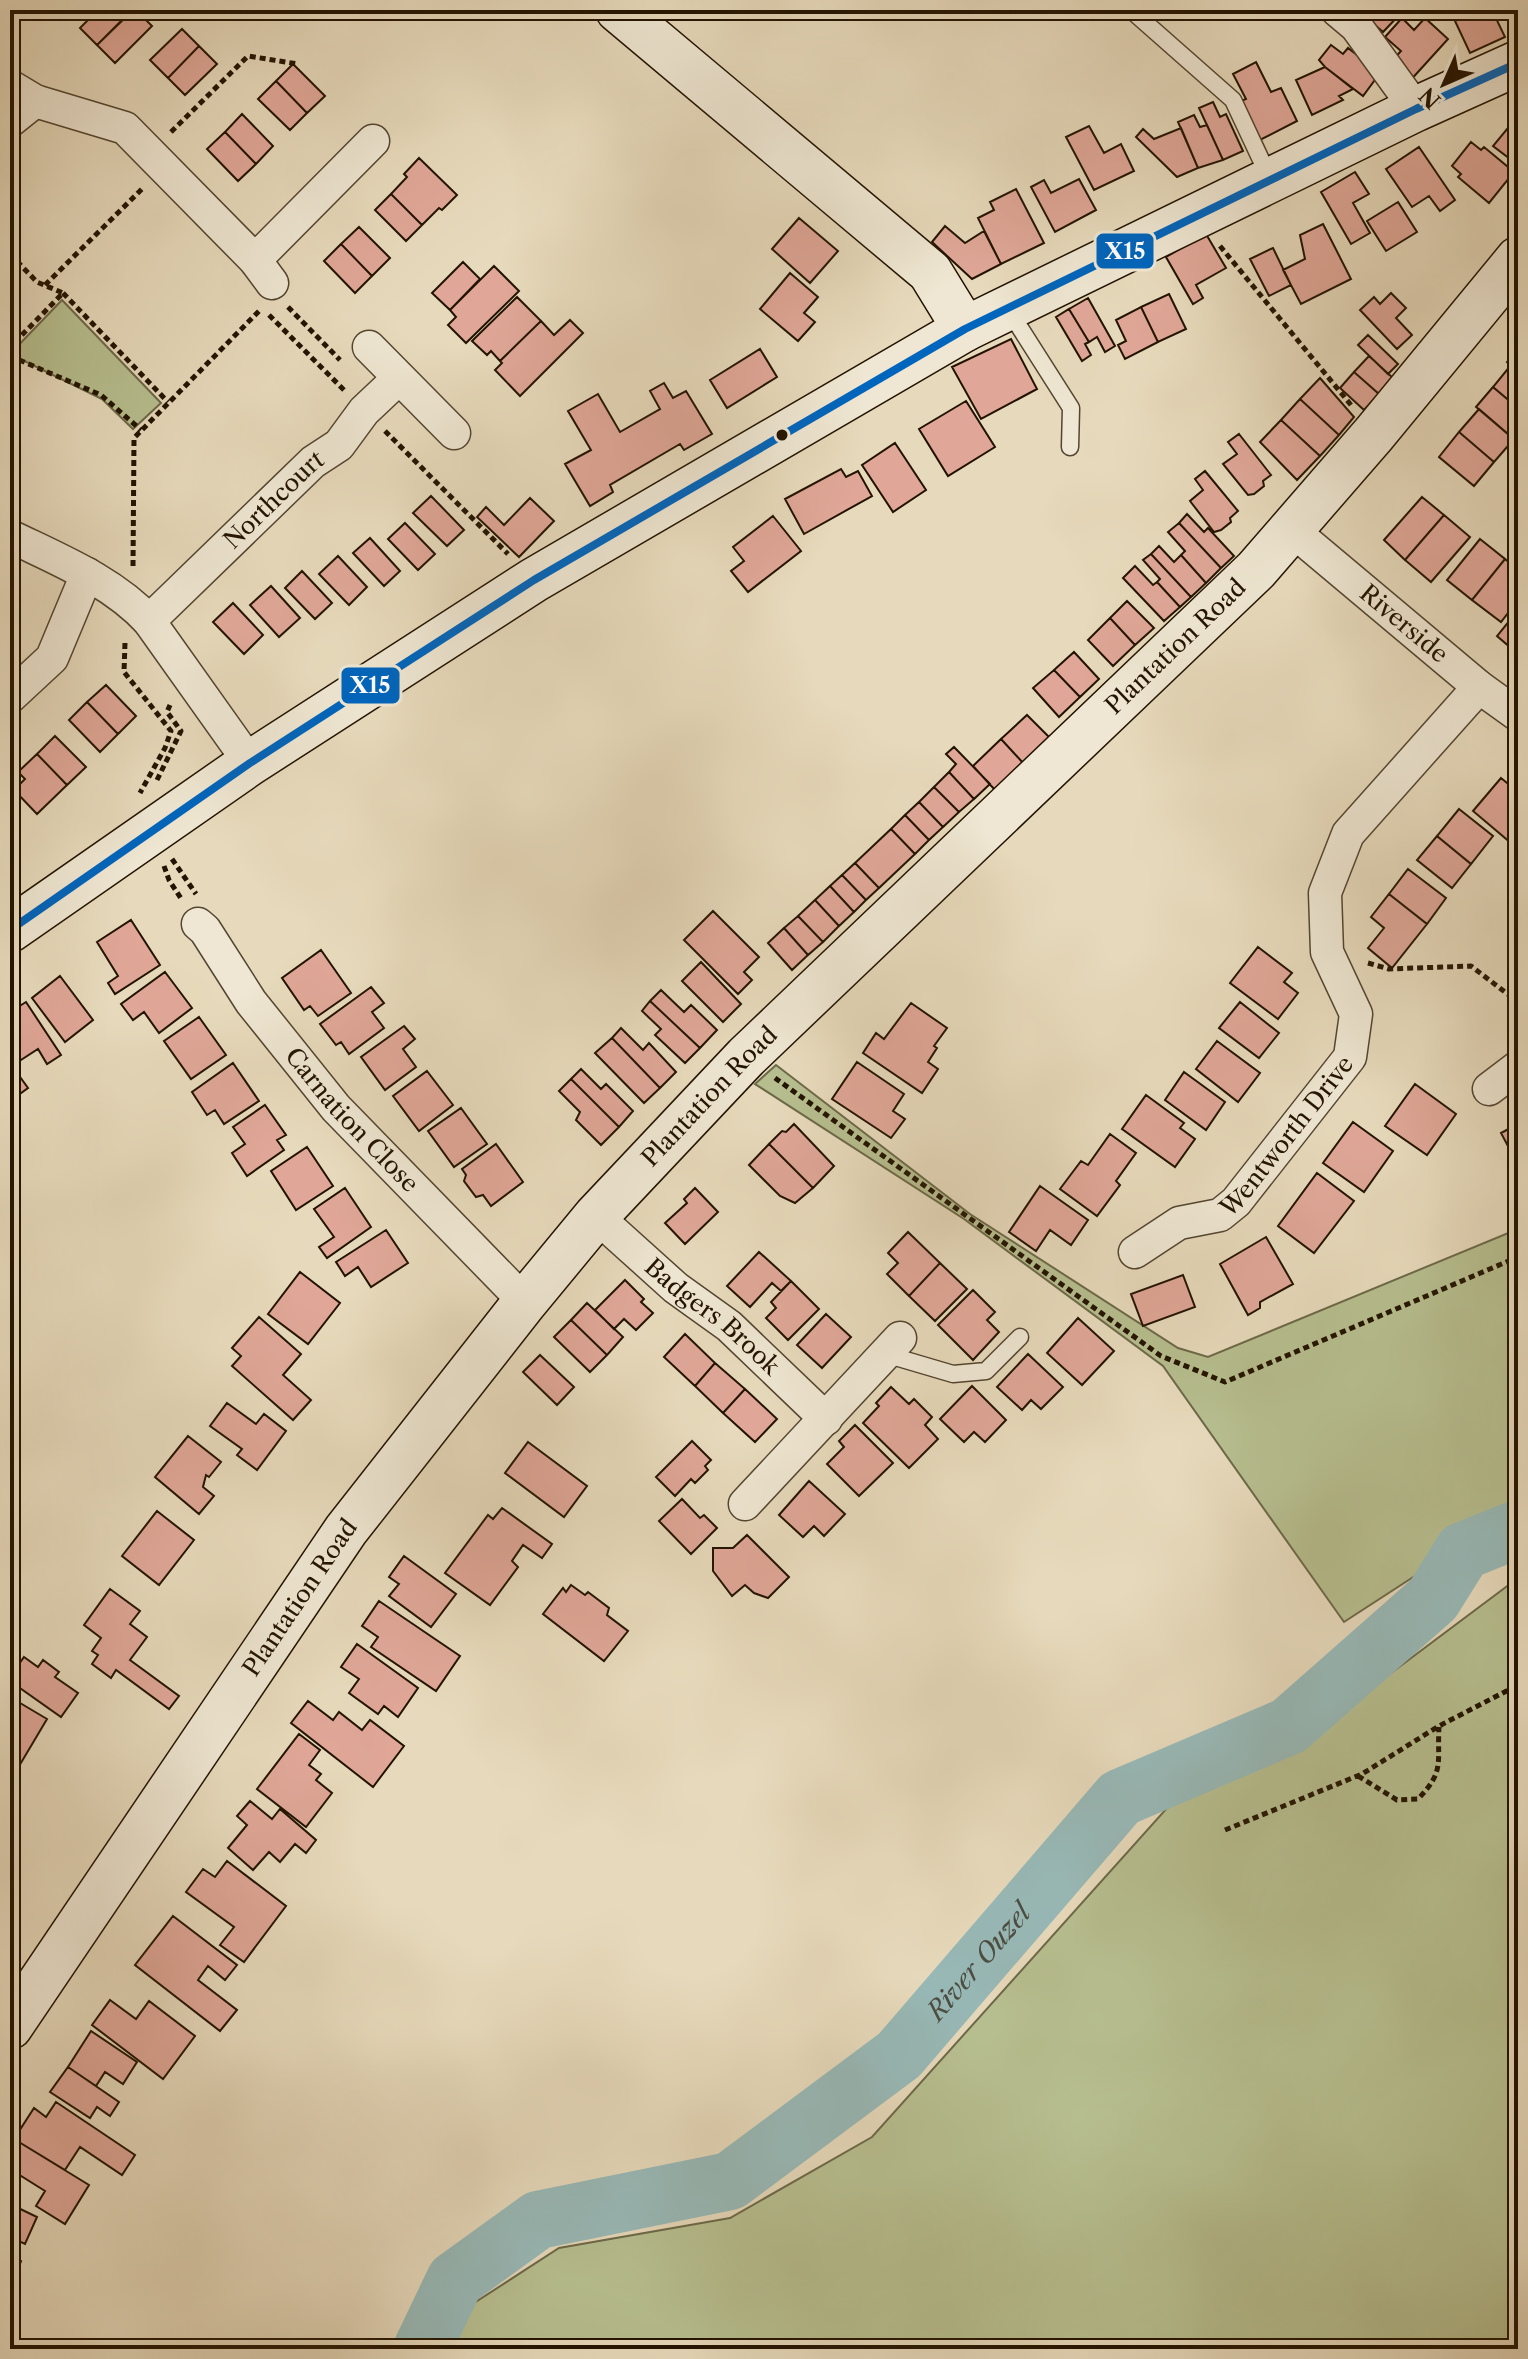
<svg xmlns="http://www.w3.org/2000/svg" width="1528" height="2359" font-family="'Libre Caslon Text',serif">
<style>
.green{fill:#b7bf90;stroke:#6c6948;stroke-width:2}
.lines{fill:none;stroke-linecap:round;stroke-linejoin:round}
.river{stroke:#98b9b7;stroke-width:58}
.building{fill:#e0a798;stroke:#221301;stroke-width:2}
.lane-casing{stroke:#534530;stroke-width:19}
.street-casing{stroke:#534530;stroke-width:35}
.secondary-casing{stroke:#221301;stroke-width:47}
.path{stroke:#221301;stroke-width:5;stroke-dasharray:6 4;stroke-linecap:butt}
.lane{stroke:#efe7d3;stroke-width:16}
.street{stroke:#efe7d3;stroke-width:32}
.secondary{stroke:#efe7d3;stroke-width:44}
.bus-1-casing{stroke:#efe7d3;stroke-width:14}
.bus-1{stroke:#0065bd;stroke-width:8}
.bus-dot{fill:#221301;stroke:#efe7d3;stroke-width:3}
.labels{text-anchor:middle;stroke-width:6;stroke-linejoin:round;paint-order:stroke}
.street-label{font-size:24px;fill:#221301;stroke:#efe7d3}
.water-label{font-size:26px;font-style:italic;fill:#4b4d41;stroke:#efe7d3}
.line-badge{stroke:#efe7d3;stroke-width:3}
.badge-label{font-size:22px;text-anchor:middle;font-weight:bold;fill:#fff}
</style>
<rect width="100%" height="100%" fill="#e7dabc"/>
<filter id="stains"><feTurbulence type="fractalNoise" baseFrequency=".0025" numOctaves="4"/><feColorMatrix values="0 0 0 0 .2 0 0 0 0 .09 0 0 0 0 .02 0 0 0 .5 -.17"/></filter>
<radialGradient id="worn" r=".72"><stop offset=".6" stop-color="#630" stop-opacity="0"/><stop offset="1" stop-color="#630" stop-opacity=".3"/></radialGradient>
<!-- green -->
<path class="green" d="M62,300L161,403L133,429L102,399L10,354Z
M776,1065L970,1214L1178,1348L1208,1357L1518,1229V1509L1344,1622L1163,1366L964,1219L755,1084Z
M1518,1578V2349H452L471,2305L559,2248L730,2218L872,2137L1167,1808L1299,1742Z"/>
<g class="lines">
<!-- river -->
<path class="river" id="s1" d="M422,2349L455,2280L538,2220L730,2181L899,2055L1120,1798L1289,1726L1433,1599L1463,1551L1518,1529"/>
</g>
<!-- building -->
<path class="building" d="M98,10H125L129,14L97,45L80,28Z
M132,10H136L152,26L115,63L97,45Z
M1358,10H1402L1403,11L1383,32Z
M1479,10H1492L1505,37L1470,53L1455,21Z
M1402,18L1414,30L1425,18L1448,39L1408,83L1388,65L1401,51L1385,37Z
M182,29L199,46L168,78L150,60Z
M1331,45L1343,54L1348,48L1380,73L1363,96L1325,67L1319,60Z
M199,46L217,64L185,95L168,78Z
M1256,62L1271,92L1281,88L1297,121L1260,140L1241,101L1246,99L1233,74Z
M293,64L325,96L307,113L276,81Z
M1325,67L1353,89L1339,96L1343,100L1312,115L1296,80Z
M276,81L307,113L290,130L258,99Z
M1213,102L1220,117L1226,114L1243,151L1223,160L1199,108Z
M242,114L273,146L256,164L225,132Z
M1194,115L1200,127L1207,125L1223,160L1198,168L1178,122Z
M1517,117L1518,118V165L1493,146Z
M1089,126L1104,153L1121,144L1134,171L1094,190L1066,137Z
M1181,128L1198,168L1177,177L1136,137L1143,129L1154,139Z
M225,132L256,164L238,181L207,149Z
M1471,142L1481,150L1484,147L1514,172L1489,203L1458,177L1461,174L1452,166Z
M1419,147L1455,200L1440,211L1429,196L1412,207L1386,169Z
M419,158L457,195L442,210L439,208L422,225L391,194L407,177L404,174Z
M1355,172L1369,194L1353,203L1370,233L1351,244L1321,192Z
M1079,179L1096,210L1055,232L1031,187L1044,180L1051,193Z
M1016,189L1044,243L1001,264L978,218L994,210L990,202Z
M391,194L422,225L406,241L375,210Z
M1398,202L1417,232L1386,251L1367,221Z
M799,218L838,251L810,283L772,249Z
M1323,224L1351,279L1301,304L1283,270L1305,259L1300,235Z
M945,226L965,243L984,231L1001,264L972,279L932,242Z
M359,227L390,258L372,276L341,244Z
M1206,234L1226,268L1196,285L1203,298L1193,304L1166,257Z
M341,244L372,276L355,293L324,261Z
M1273,248L1291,285L1269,296L1250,259Z
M463,262L480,279L450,310L432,293Z
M494,266L519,291L466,343L448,325L456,317L450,310Z
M790,273L818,297L804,313L815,322L798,341L760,309Z
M1391,293L1406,308L1396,318L1412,335L1397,349L1360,310L1374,297L1380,304Z
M1169,294L1186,329L1158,342L1141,307Z
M517,297L541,321L500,361L491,351L487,355L472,341Z
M1088,298L1115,346L1105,352L1097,337L1089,342L1069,309Z
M1141,307L1158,342L1125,359L1118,345L1126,341L1116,320Z
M1069,309L1089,342L1085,344L1091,355L1082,361L1056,317Z
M570,320L583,333L520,396L495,370L502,363L500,361L541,321L554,335Z
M1368,335L1398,364L1388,374L1358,345Z
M1011,339L1037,389L981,419L952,367Z
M760,349L777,377L727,408L710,380Z
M1518,349V371L1507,362Z
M1369,356L1393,378L1379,394L1354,372Z
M1511,365L1518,371V408L1493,387Z
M1354,372L1379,394L1364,410L1340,388Z
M1320,378L1354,417L1339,435L1300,399Z
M664,383L673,398L686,391L712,434L684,450L680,444L610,485L613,492L590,506L565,464L591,450L568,411L598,394L620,432L660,409L650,391Z
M1493,387L1518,408V424L1509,435L1476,407Z
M1300,399L1339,435L1320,456L1281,420Z
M966,401L995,447L948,476L919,429Z
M1479,409L1514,439L1494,462L1459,432Z
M1281,420L1320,456L1297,480L1260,442Z
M1459,432L1494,462L1474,486L1439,457Z
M1239,434L1271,475L1263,481L1264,486L1254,494L1248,495L1223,464L1237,454L1228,442Z
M895,443L926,490L893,512L862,465Z
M841,469L846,477L858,471L872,496L804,534L785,499Z
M1205,471L1238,511L1230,518L1231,522L1221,530L1214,532L1190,501L1203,490L1195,479Z
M431,496L464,530L447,546L413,513Z
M1422,497L1444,515L1405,560L1384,540Z
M530,498L554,521L519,557L477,517L486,507L504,525Z
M1187,514L1204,532L1208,528L1234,556L1221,568L1179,523Z
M1444,515L1470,537L1431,582L1405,560Z
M773,516L801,551L748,592L731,571L744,561L733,547Z
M405,523L435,554L418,570L388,539Z
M1179,523L1221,568L1206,583L1181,555L1185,551L1168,532Z
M370,538L400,571L384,586L353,553Z
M1480,539L1505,559L1472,600L1447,580Z
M1159,546L1174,562L1181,555L1206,583L1191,597L1151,554Z
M1151,554L1191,597L1180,607L1157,582L1160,579L1143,560Z
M338,556L367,587L349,605L319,574Z
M1505,559L1518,570V600L1501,622L1472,600Z
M1135,566L1153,585L1157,582L1180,607L1164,621L1123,578Z
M302,571L332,603L315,619L285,588Z
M271,586L300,618L279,637L250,605Z
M1127,601L1154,628L1135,645L1110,618Z
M233,603L263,635L244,654L213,622Z
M1518,610V654L1497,636Z
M1110,618L1135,645L1113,666L1088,640Z
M1074,652L1099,679L1080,697L1054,670Z
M1054,670L1080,697L1059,717L1033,688Z
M106,685L136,716L118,734L87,702Z
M87,702L118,734L100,752L69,720Z
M1027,715L1051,739L1024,764L1001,739Z
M55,736L86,767L67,785L37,754Z
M1001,739L1024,764L995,790L973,766Z
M954,747L990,784L974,799L949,772L956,764L946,754Z
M37,754L67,785L37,814L14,790L25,779L18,772Z
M949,772L974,799L959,812L934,787Z
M1501,778L1518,792V835L1511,843L1473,811Z
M934,787L959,812L943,827L919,802Z
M919,802L943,827L929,840L905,815Z
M1459,809L1493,836L1471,864L1437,836Z
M905,815L929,840L915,854L891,829Z
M891,829L915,854L879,888L855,863Z
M1437,836L1471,864L1452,888L1417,860Z
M855,863L879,888L866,900L842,875Z
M1408,869L1446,898L1427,924L1389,894Z
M842,875L866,900L854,912L830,886Z
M830,886L854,912L839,926L815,900Z
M1389,894L1427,924L1392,968L1368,948L1384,928L1371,917Z
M815,900L839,926L823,942L798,916Z
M713,911L759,957L744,972L752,980L738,994L684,940Z
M798,916L823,942L808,955L784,928Z
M131,920L160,965L115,994L108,983L118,976L97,942Z
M784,928L808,955L792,970L768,943Z
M1258,947L1292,973L1284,982L1298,993L1278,1019L1230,983Z
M321,950L351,993L318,1016L310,1006L304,1010L282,978Z
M701,962L741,1004L723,1022L682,981Z
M165,972L192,1008L159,1033L144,1012L133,1020L121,1004Z
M60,976L93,1020L65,1042L32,998Z
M371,987L384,1003L372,1012L384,1028L349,1054L341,1042L336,1045L320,1024Z
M661,990L684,1012L691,1005L717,1030L700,1048L650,1001Z
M650,1001L700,1048L685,1063L655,1035L661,1029L642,1011Z
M26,1002L61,1055L47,1064L38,1049L21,1060L10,1044V1012Z
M1240,1002L1279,1033L1259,1058L1219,1028Z
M911,1003L947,1028L934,1046L937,1048L928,1062L938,1069L922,1093L863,1053L876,1033L884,1039Z
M199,1017L226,1055L191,1079L164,1041Z
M404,1026L415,1039L403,1049L416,1067L385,1090L361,1057Z
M621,1028L643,1050L649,1043L676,1072L660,1088L612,1038Z
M612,1038L660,1088L644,1103L595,1053Z
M1217,1041L1260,1073L1238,1102L1196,1069Z
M857,1062L904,1094L893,1111L905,1119L891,1138L832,1099Z
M10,1063L28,1088L10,1101Z
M233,1063L259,1101L224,1124L215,1110L207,1115L192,1092Z
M581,1069L601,1089L606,1084L633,1111L619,1127L571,1079Z
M427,1071L453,1105L419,1131L393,1096Z
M1184,1072L1225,1102L1206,1130L1165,1100Z
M571,1079L619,1127L601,1145L576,1120L580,1112L559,1091Z
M1415,1084L1456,1114L1427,1155L1385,1126Z
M1146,1095L1184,1123L1180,1128L1195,1139L1175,1167L1122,1129Z
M265,1105L286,1135L277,1140L284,1150L247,1176L232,1153L245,1144L233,1127Z
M461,1108L487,1144L454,1167L428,1131Z
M1353,1122L1393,1151L1364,1192L1323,1163Z
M794,1124L834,1166L813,1188L769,1144L782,1131L786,1132Z
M1518,1124V1165L1501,1133Z
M1110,1134L1136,1153L1116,1181L1120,1185L1097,1216L1060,1189L1081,1161L1088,1165Z
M496,1144L523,1182L491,1206L483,1195L476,1197L464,1181L466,1175L462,1169Z
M769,1144L813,1188L795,1203L780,1196L749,1165Z
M307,1147L333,1186L296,1210L271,1171Z
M1317,1173L1354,1201L1314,1253L1278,1226Z
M1040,1186L1088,1220L1071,1245L1050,1230L1036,1251L1009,1232Z
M345,1188L371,1227L327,1258L319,1247L334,1237L314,1209Z
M695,1188L718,1212L685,1244L665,1223L687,1203L684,1199Z
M386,1230L408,1263L371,1287L358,1267L345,1276L336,1262Z
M908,1232L940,1263L909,1296L887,1274L898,1263L888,1253Z
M1266,1237L1293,1284L1260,1302V1308L1248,1315L1220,1264Z
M759,1252L791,1281L781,1291L772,1283L750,1307L727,1286Z
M940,1263L967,1289L935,1321L909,1296Z
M300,1272L340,1303L308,1344L268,1314Z
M1183,1275L1195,1307L1143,1326L1131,1294Z
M625,1280L644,1299L641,1302L653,1313L636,1330L624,1319L614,1329L595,1310Z
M791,1281L819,1309L788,1340L766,1318L776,1308L771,1302Z
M973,1290L995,1312L987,1320L999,1332L973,1360L938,1325Z
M587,1303L623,1337L607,1355L571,1320Z
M826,1314L851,1337L822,1368L797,1345Z
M259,1317L301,1354L283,1375L311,1400L293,1420L232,1366L241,1356L232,1348Z
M1078,1318L1114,1351L1082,1385L1047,1353Z
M571,1320L607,1355L590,1372L554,1337Z
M685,1334L715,1363L695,1386L664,1357Z
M1028,1354L1063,1387L1041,1409L1031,1400L1022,1410L997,1387Z
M540,1355L574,1387L557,1405L523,1372Z
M715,1363L745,1389L723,1413L695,1386Z
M972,1386L1006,1420L985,1442L974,1432L964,1442L940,1419Z
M891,1387L909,1404L914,1399L932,1417L925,1425L938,1439L909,1468L863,1423L879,1406L876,1403Z
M745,1389L777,1419L755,1442L723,1413Z
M227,1403L256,1424L264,1414L286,1431L257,1470L237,1455L242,1449L210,1426Z
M855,1425L893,1463L859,1496L827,1464L844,1447L839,1441Z
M188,1436L221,1462L209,1477L206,1475L203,1487L214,1496L199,1514L155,1477Z
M692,1441L711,1460L705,1466L708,1470L695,1483L691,1479L675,1496L656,1477Z
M528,1442L587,1486L564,1517L505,1473Z
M809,1481L845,1514L824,1536L814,1526L803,1537L779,1515Z
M682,1499L700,1518L704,1515L717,1528L691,1554L659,1521Z
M502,1508L552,1544L542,1558L523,1545L512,1561L518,1567L490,1605L445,1573L488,1515L493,1519Z
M157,1511L194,1540L159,1585L122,1556Z
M747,1535L789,1577L768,1598L754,1593L745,1585L732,1596L713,1571V1548H733Z
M404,1556L456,1594L431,1627L389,1596L399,1584L389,1577Z
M571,1585L585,1595L588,1592L609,1608L607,1615L628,1631L604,1661L543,1614L563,1588L566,1592Z
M110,1589L140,1611L130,1624L147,1637L130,1660L179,1696L169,1709L116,1670L111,1678L92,1664L98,1655L92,1651L101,1638L84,1625Z
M379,1601L460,1656L436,1691L371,1647L378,1637L362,1626Z
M357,1644L418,1688L398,1717L384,1706L378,1714L349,1693L359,1679L341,1667Z
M24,1657L38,1667L43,1660L59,1672L55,1677L78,1693L61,1717L10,1681V1677Z
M10,1697L47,1719L12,1778L10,1777Z
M308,1701L333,1720L339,1712L362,1730L370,1720L404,1746L373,1787L291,1723Z
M299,1734L320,1750L309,1765L321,1774L316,1780L332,1793L306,1827L257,1789Z
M250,1801L272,1819L280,1809L316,1840L306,1853L295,1844L280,1862L269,1852L253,1870L228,1848L247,1825L237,1816Z
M227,1861L286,1906L244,1962L220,1945L234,1927L186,1892L203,1869L215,1877Z
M173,1916L237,1965L225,1980L208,1966L198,1980L237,2010L220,2031L135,1965Z
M110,2000L136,2019L149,2001L195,2036L163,2079L92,2025Z
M91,2031L137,2062L123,2084L105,2072L96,2086L68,2067Z
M68,2067L119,2102L110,2116L97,2107L90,2118L50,2092Z
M56,2102L135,2155L122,2175L80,2147L65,2170L14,2139L34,2108L46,2117Z
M14,2139L89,2185L65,2224L36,2206L45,2191L10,2169V2146Z
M10,2204L37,2217L25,2244L10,2237Z
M10,2257L21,2261L10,2291Z
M10,2300L18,2303L10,2327Z"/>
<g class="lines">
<defs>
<path id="lane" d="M1131,10L1233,100L1270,179
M1008,309L1071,408L1070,447
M885,1354L953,1374L986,1371L1020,1337"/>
<g id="street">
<path d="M1337,10L1356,26L1416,109"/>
<path d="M10,86L35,101L125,128L255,260L272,283"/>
<path d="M10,121L35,101"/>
<path d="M255,260L373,141"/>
<path d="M369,347L454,433"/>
<path id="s2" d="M1292,530L1479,687L1518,715"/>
<path d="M10,536C59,560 112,581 149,621L250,763"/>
<path id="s3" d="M149,621L313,462L339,445L364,411L399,378"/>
<path d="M10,697L52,658L87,574"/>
<path id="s4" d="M198,924L205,930L251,1002L336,1108L525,1302"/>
<path d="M1489,1089L1518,1067"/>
<path id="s5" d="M596,1216L676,1288L729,1326L826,1419"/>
<path id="s6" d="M1135,1252L1179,1223L1220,1215L1236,1202L1350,1057L1356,1014L1327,952L1325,893L1348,834L1479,687"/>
<path d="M745,1504L900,1338"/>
</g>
<g id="secondary">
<path d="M618,10L930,272L965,329"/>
<path d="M10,930L250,763L534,580L965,329L1416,109L1518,63"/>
<path id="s7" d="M10,2027L346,1530L525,1302L596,1216L746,1057L1256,570L1374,434L1518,259"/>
</g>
</defs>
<!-- lane casing -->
<use href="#lane" class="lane-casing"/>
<!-- street casing -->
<use href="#street" class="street-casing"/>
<!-- secondary casing -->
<use href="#secondary" class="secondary-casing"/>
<!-- path -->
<path class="path" d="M171,132L248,56L298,64
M1220,246L1351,405
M10,254L37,282L63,293L17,340L10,344
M45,285L144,187
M63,293L168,402
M288,307L340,360
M269,315L344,390
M10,356L101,395L141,430
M385,431L508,554
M133,566L134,438L259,311
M125,643L124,672L171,731L165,748L140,793
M157,780L181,731L167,712L170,705
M172,859L196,894
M164,866L169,880L182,900
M1368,963L1389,969L1471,966L1518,1002
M775,1078L1161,1356L1225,1382L1518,1257
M1358,1776L1397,1800L1418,1799C1445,1771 1437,1763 1439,1727
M1225,1830L1362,1774L1439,1726L1518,1685"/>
<!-- lane -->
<use href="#lane" class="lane"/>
<!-- street -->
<use href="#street" class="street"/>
<!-- secondary -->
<use href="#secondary" class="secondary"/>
<defs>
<path id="bus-1" d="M10,930L250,763L534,580L965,329L1416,109L1518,63"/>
</defs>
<!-- bus-1 casing -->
<use href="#bus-1" class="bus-1-casing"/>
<!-- bus-1 -->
<use href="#bus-1" class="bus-1"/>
</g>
<!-- markers -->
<circle class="bus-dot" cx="782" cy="435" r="7"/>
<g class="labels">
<!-- street labels -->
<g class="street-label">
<text dy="8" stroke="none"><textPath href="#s3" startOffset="174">Northcourt</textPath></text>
<text dy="8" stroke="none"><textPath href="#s2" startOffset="146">Riverside</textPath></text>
<text dy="8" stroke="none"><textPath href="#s7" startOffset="1814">Plantation Road</textPath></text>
<text dy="8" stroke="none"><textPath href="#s7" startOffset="1166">Plantation Road</textPath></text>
<text dy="8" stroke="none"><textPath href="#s4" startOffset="250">Carnation Close</textPath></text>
<text dy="8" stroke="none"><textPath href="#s6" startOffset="198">Wentworth Drive</textPath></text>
<text dy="8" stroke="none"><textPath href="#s5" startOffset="154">Badgers Brook</textPath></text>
<text dy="8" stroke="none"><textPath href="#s7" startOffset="518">Plantation Road</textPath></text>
</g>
<!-- water labels -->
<g class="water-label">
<text dy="9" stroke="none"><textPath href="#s1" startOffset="708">River Ouzel</textPath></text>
</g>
</g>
<g class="line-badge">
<rect x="1095" y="232" width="60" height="38" rx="8" fill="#0065bd"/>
<rect x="340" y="666" width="61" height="39" rx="8" fill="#0065bd"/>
</g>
<g class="badge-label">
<text x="1125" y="259">X15</text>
<text x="370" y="693">X15</text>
</g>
<!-- margin -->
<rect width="1528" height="2359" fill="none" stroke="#e7dabc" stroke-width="40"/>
<rect x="12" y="12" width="1504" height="2335" fill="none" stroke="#221301" stroke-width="4"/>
<rect x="20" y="20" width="1488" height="2319" fill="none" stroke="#221301" stroke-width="2"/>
<!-- north arrow -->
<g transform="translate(1444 84) rotate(225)" stroke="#efe7d3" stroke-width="6" paint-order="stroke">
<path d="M0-6L14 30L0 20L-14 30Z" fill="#221301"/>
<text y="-12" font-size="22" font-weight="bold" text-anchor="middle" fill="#221301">N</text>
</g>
<rect width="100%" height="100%" filter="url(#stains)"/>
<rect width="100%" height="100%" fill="url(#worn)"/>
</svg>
